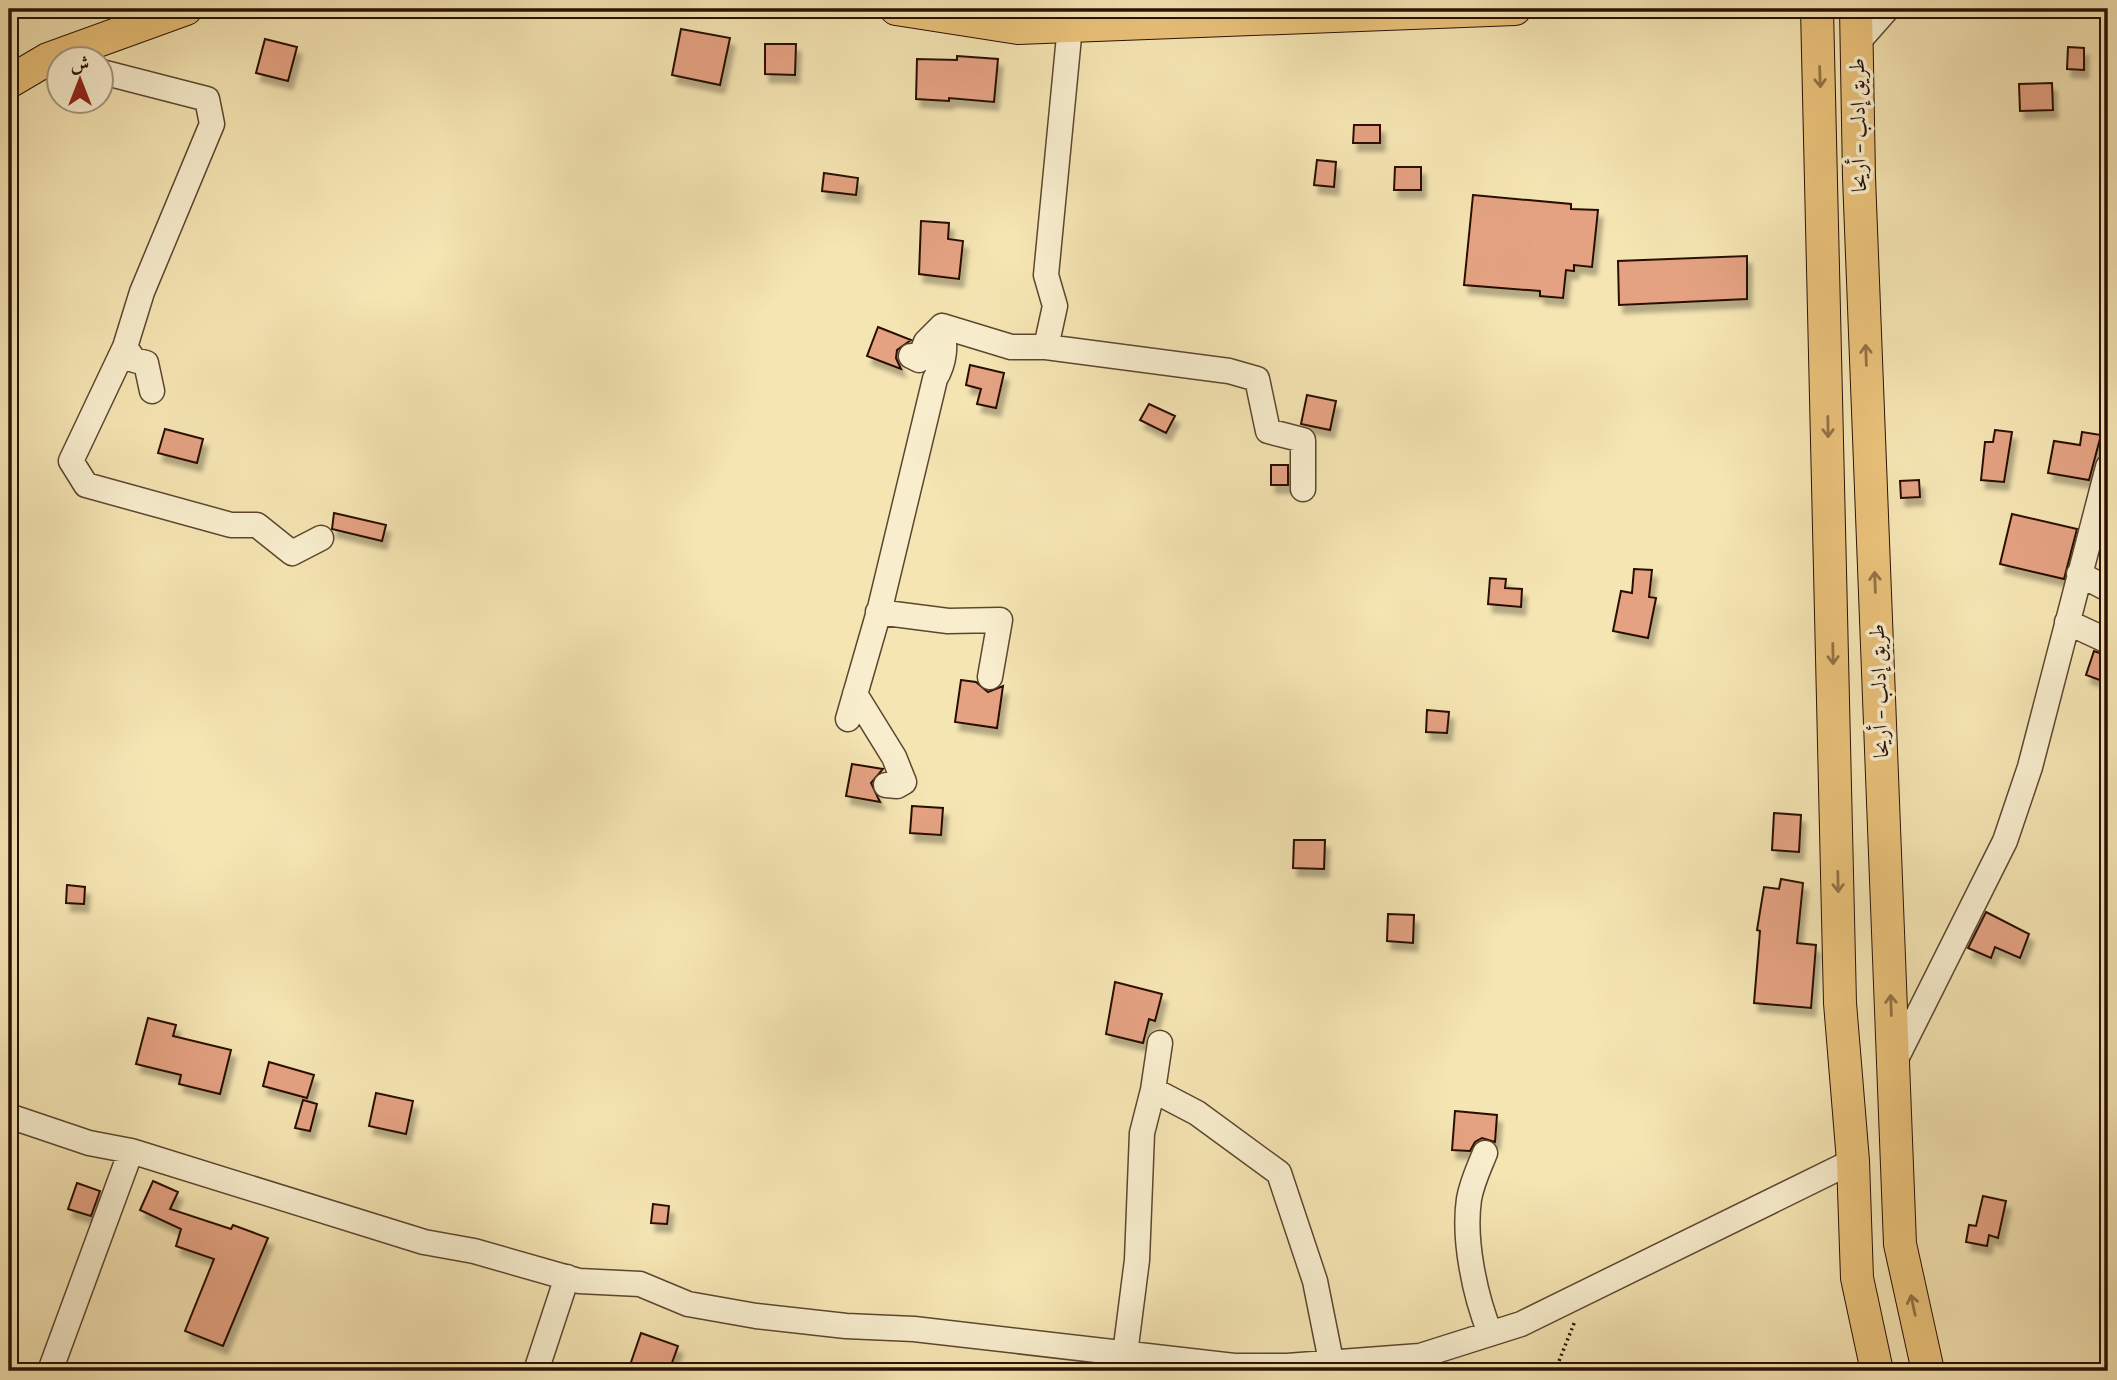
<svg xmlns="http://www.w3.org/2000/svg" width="2117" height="1380" font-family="Cardo,Amiri,serif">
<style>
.building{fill:#e4a282;stroke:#2a1105;stroke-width:2;filter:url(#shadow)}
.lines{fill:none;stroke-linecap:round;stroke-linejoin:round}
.minor-casing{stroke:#5d4630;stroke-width:27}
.major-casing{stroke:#2a1105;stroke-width:34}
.path{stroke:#2a1105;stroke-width:3.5;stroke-dasharray:2 3.5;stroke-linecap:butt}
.minor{stroke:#f8eece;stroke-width:24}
.major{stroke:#eac27a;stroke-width:32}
.oneway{stroke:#947245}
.labels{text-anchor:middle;stroke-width:7;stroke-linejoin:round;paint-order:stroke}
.street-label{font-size:21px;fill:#2a1105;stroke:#f8eece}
</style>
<defs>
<filter id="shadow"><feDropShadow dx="4.5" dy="8" stdDeviation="2" flood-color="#0004"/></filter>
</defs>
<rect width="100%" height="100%" fill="#f5e5b3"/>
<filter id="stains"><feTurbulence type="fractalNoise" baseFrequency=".00286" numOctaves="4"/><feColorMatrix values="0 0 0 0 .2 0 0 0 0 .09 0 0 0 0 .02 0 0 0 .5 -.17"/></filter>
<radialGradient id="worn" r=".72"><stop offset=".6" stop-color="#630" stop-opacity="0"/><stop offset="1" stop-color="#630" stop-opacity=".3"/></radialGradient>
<!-- building -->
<path class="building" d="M681,29L730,38L720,85L672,75Z
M265,39L297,47L288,81L256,73Z
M765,44H796L795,75L765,74Z
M2068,47L2084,48V70L2067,69Z
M957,56L998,59L994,102L949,98V101L916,99L917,59L957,60Z
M2052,83L2053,110L2020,111L2019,84Z
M1354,125H1380V143H1353Z
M1317,160L1336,162L1334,187L1314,185Z
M1395,167H1421V190H1394Z
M824,173L858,178L856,195L822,191Z
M1473,195L1571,204V209L1598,210L1592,267L1574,265V271L1566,270L1563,298L1540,296V291L1464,285Z
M921,221L949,223L948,239L963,241L959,279L919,274Z
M1747,256V299L1619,305L1618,261Z
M878,327L911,340L897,350L896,358L901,369L867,356Z
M970,365L1004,373L996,408L977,404L981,389L966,385Z
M1307,395L1336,401L1330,430L1301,424Z
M1149,404L1175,416L1166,433L1140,420Z
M165,429L203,439L197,463L158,453Z
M1995,430L2012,432L2004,482L1981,480L1985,442H1993Z
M2082,432L2101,435L2089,480L2048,473L2054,441L2080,445Z
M1271,465H1288V485H1271Z
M1919,480L1920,497L1901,498L1900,481Z
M334,513L386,525L382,541L332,529Z
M2012,514L2077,529L2064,579L2000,564Z
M1634,569L1652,570L1649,597L1656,598L1648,638L1613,631L1621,591L1632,593Z
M1490,578L1506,579L1505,588L1522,589L1521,607L1488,604Z
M2094,651L2108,656V683L2086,675Z
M961,680L976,682L988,692L1003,686L997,728L955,722Z
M1427,710L1449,712L1447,733L1426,732Z
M852,764L883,769L871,783L880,802L846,796Z
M912,806L943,808L941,835L910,833Z
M1774,813L1801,815L1799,852L1772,850Z
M1294,840H1325L1324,869L1293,868Z
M1781,879L1803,883L1797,943L1816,945L1811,1008L1754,1003L1760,931L1757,930L1764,887L1779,889Z
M67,885L85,887L84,904L66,903Z
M1986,912L2029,934L2020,958L1995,947L1991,958L1968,948Z
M1388,914L1414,915L1413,943L1387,941Z
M1115,982L1162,994L1155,1021L1149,1019L1143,1043L1106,1034Z
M148,1018L176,1025L173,1036L231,1050L220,1094L179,1084L181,1075L136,1064Z
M269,1062L314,1075L307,1098L263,1086Z
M376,1093L413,1101L406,1134L369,1126Z
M303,1100L317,1104L310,1131L295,1128Z
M1455,1111L1497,1115L1495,1142L1482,1138L1475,1142L1470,1151L1452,1150Z
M153,1181L178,1192L170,1209L231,1229L233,1225L268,1238L223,1346L185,1331L214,1259L176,1246L181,1229L140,1210Z
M77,1183L100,1191L91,1216L68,1209Z
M1983,1196L2006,1201L1998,1238L1989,1235L1987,1246L1966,1242L1969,1225L1976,1226Z
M653,1204L669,1206L667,1224L651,1223Z
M641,1333L678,1346L669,1371H628Z"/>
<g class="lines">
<defs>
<path id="minor" d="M1070,26L1046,275L1055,306L1046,347L1229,371L1257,379L1268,431L1303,440V489
M1857,43L1887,9
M102,72L207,99L212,124L142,292L125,347L134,360L146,363L152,391
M125,347L71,461L86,485L231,525H257L292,553L321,538
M911,356L919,360L926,342L942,326L1011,347H1046
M2079,574L2108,589
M878,612L948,621L1000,620L990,677
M2067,622L2108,641
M855,694L894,757L904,782L897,786L886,785
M848,719L880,608L935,379C945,362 946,346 942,326
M1160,1043L1153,1090L1197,1113L1279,1173L1315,1281L1331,1361
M1894,1063L2005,841L2030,767L2108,467
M9,1116L89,1143L131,1151L424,1242L474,1251L579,1281L640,1284L688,1304L756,1316L846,1326L914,1329L1234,1366H1287L1420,1356L1521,1324L1853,1161
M1485,1153C1479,1168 1472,1182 1469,1199C1463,1240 1475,1296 1490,1333
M1125,1354L1137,1260L1142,1133L1153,1090
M50,1371L131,1151
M536,1371L567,1277"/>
<path id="major" d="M896,9L1018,28L1515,9
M1817,9L1840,1003L1853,1161L1857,1278L1877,1371
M1856,9L1859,177L1900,1244L1928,1371
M9,82L48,59L186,9"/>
</defs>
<!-- minor casing -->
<use href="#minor" class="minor-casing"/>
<!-- major casing -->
<use href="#major" class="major-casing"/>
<!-- path -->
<path class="path" d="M1555,1371L1575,1321"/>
<!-- minor -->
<use href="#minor" class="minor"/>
<!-- major -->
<use href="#major" class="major"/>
</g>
<!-- one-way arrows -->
<defs><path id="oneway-shaft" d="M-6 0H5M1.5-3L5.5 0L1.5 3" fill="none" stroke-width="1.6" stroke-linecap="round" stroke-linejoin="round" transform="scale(1.75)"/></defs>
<g class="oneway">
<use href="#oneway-shaft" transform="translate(1820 77) rotate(88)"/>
<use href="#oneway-shaft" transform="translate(1866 355) rotate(-92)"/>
<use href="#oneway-shaft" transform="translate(1828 427) rotate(89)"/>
<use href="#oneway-shaft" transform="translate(1875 582) rotate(-92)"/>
<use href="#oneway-shaft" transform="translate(1833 654) rotate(89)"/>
<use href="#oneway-shaft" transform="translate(1838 882) rotate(89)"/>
<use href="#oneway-shaft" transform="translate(1891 1005) rotate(-92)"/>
<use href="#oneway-shaft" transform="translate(1913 1305) rotate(-102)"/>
</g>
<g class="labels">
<!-- street labels -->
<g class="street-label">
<text transform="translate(1858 125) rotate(-91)" y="7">طريق إدلب - أريحا</text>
<text transform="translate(1879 691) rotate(-92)" y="7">طريق إدلب - أريحا</text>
</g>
</g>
<!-- margin -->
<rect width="2117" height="1380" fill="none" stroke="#f5e5b3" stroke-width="35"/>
<rect x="10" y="10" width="2096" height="1359" fill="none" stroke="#2a1105" stroke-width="3.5"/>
<rect x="18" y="18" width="2082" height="1345" fill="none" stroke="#2a1105" stroke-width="2"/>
<!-- north arrow -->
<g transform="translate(80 80)"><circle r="33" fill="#f8eece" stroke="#a6967e" stroke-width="2"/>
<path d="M0-5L12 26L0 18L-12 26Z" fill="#8f2418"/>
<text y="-10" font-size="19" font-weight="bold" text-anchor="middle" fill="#2a1105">ش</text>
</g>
<rect width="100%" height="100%" filter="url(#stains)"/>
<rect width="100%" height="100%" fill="url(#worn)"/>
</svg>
